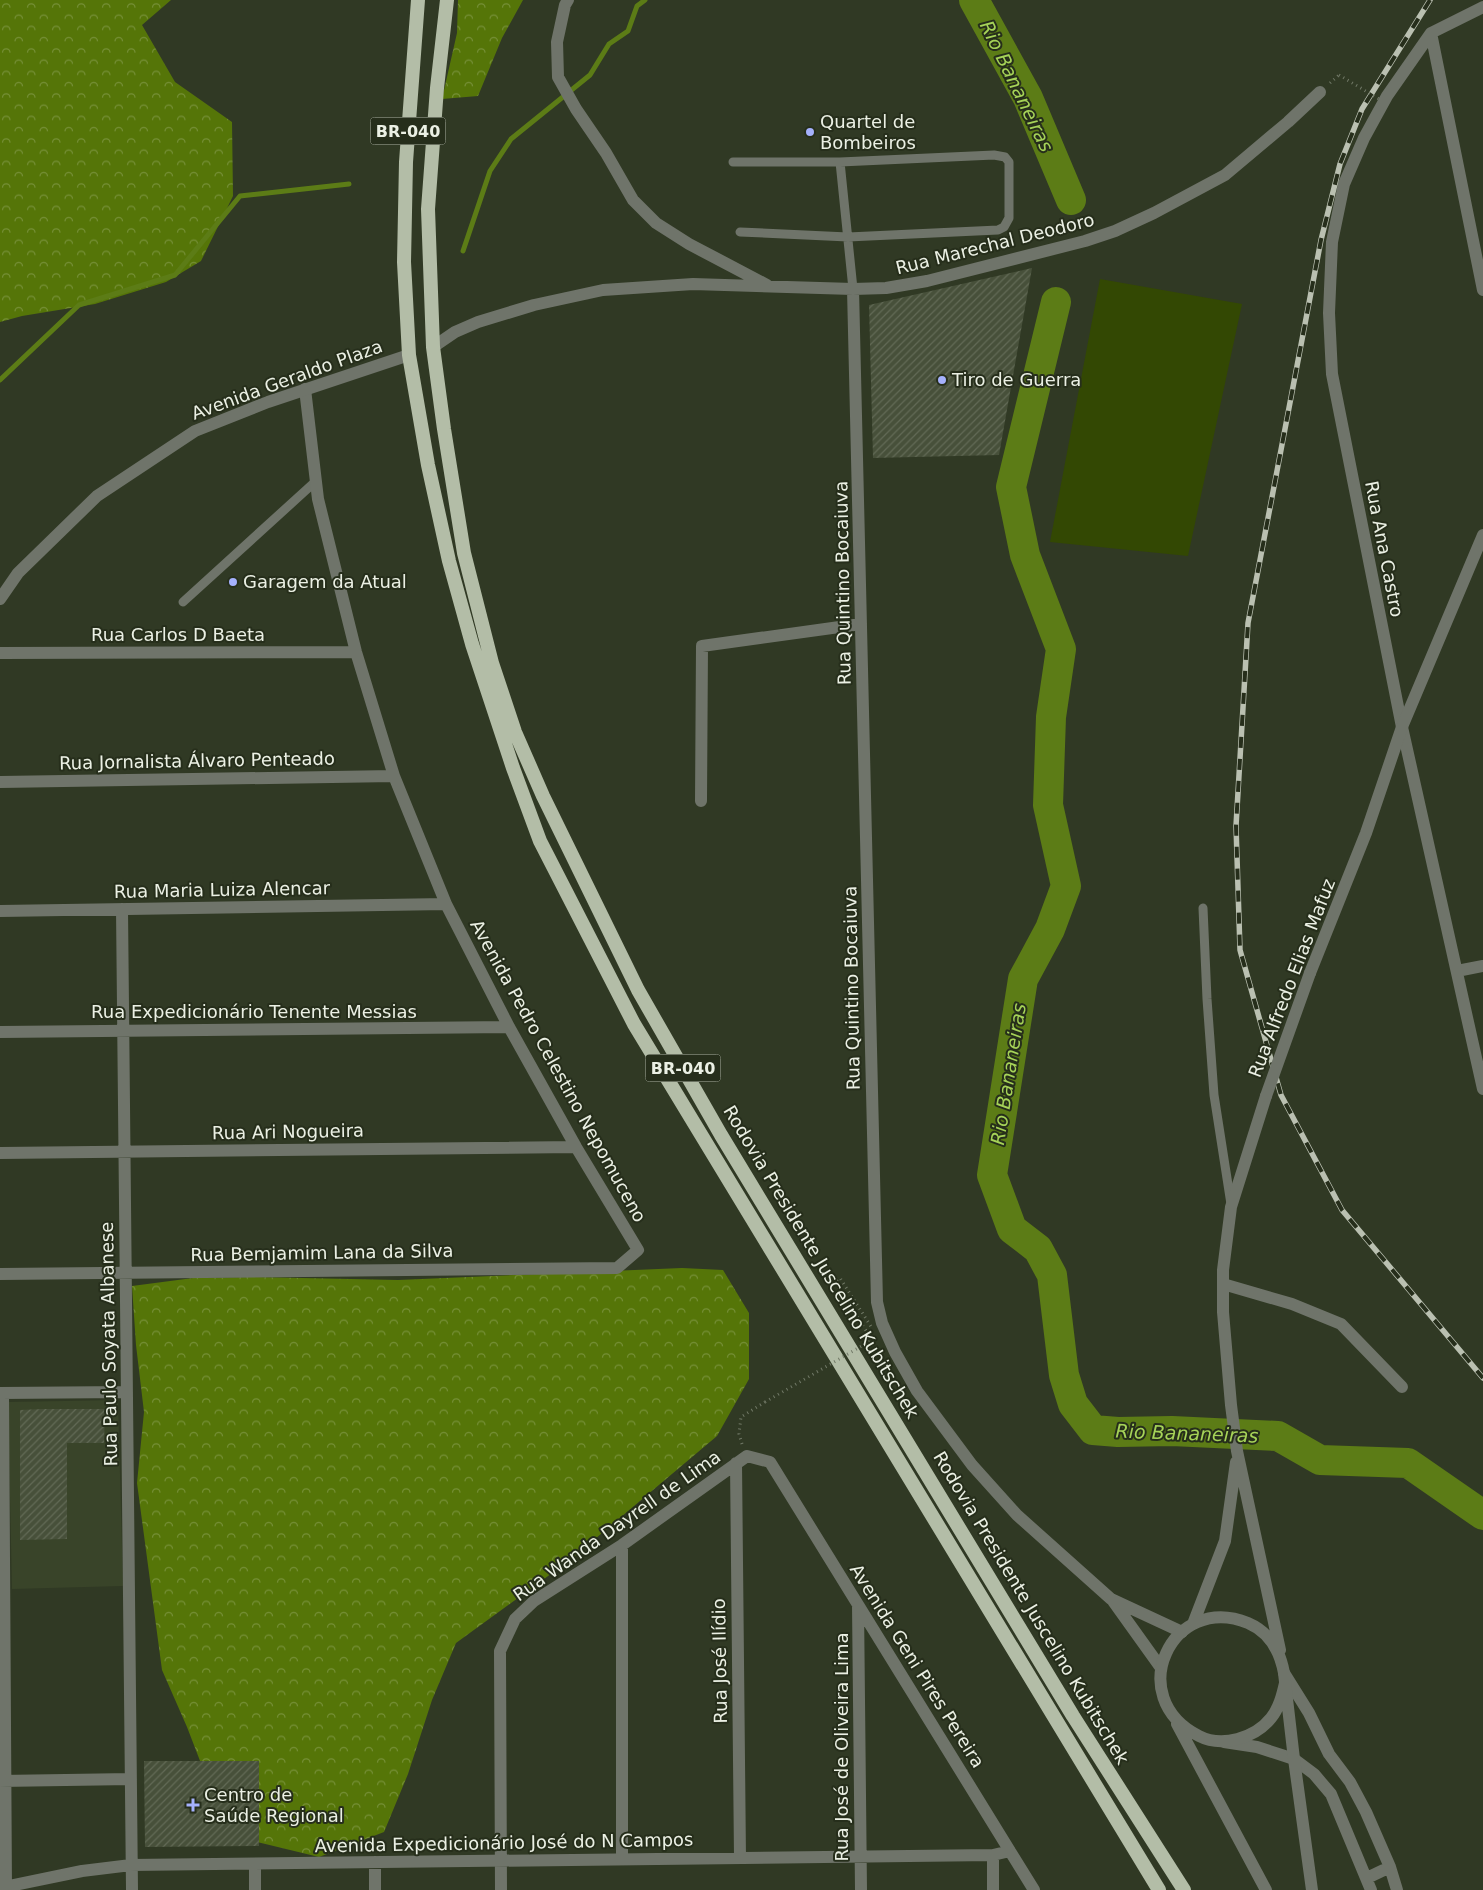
<svg xmlns="http://www.w3.org/2000/svg" width="1483" height="1890" font-family="'DejaVu Sans',sans-serif">
<style>
.built{fill:#394429}
.green{fill:#334803}
.forest{fill:url(#forest-crowns)}
.lines{fill:none;stroke-linecap:round;stroke-linejoin:round}
.stream{stroke:#5c7c16;stroke-width:5}
.river{stroke:#5c7c16;stroke-width:30}
.building{fill:url(#building-hatch)}
.path{stroke:#727a68;stroke-width:3;stroke-dasharray:1 4;stroke-linecap:butt}
.service{stroke:#6f746a;stroke-width:9}
.minor{stroke:#6f746a;stroke-width:12}
.tertiary{stroke:#6f746a;stroke-width:12}
.trunk{stroke:#b3bda7;stroke-width:14}
.rail-casing{stroke:#bac0b1;stroke-width:5.5}
.rail{stroke:#262e1b;stroke-width:4;stroke-dasharray:11;stroke-linecap:butt}
.path-bridge{stroke:#727a68;stroke-width:3;stroke-dasharray:1 4;stroke-linecap:butt}
.tertiary-bridge{stroke:#6f746a;stroke-width:12}
.poi-dot{fill:#a5b1fc;stroke:#262e1b;stroke-width:2}
.labels{text-anchor:middle;stroke-width:4;stroke-linejoin:round;paint-order:stroke}
.shield{fill:#262e1b;stroke:#b0b6a8;stroke-width:1}
.shield-label{font-size:16px;font-weight:bold;fill:#ebf0e4}
.poi-label{font-size:18px;fill:#ebf0e4;stroke:#262e1b;text-anchor:start}
.street-label{font-size:18px;fill:#ebf0e4;stroke:#262e1b}
.water-label{font-size:19px;font-style:italic;fill:#a6d358;stroke:#262e1b}
</style>
<defs>
<pattern id="forest-crowns" width="20" height="18" patternUnits="userSpaceOnUse" patternTransform="scale(1.25)"><rect width="20" height="18" fill="#557508"/><path d="M2 6a3 3 0 1 1 6 0M12 15a3 3 0 1 1 6 0" fill="none" stroke="#769038"/></pattern>
<pattern id="building-hatch" width="6" height="6" patternUnits="userSpaceOnUse" patternTransform="scale(1.25)"><rect width="6" height="6" fill="#47503a"/><path d="M-1 1l2-2M0 6l6-6M5 7l2-2" fill="none" stroke="#626a56"/></pattern>
</defs>
<rect width="100%" height="100%" fill="#303924"/>
<!-- built -->
<path class="built" d="M118,1400L123,1586L12,1589L8,1402Z"/>
<!-- green -->
<path class="green" d="M1100,279L1242,304L1188,556L1050,542Z"/>
<!-- forest -->
<path class="forest" d="M0,0H171L142,25L175,82L232,122L233,196L201,261L166,282L95,304L22,316L0,322Z
M458,0H523L502,38L478,96L442,99L457,33Z
M682,1268L723,1270L749,1313V1379L717,1436L570,1560L456,1643L432,1700L408,1774L384,1832L319,1857L253,1841L212,1792L187,1727L162,1670L137,1483L144,1412L136,1345L132,1286L193,1278L253,1277L398,1280Z"/>
<g class="lines">
<!-- stream -->
<path class="stream" d="M463,251L490,171L511,139L590,75L609,44L628,31L637,6L645,0
M0,380L79,305L175,275L240,196L349,184"/>
<!-- river -->
<path class="river" d="M974,0L1028,98L1071,200
M1056,302L1011,487L1025,555L1061,649L1051,717L1048,805L1066,886L1050,929L1023,979L992,1175L1012,1229L1038,1249L1052,1275L1064,1375L1073,1404L1093,1430L1118,1432L1172,1431L1278,1436L1320,1460L1408,1463L1483,1515"/>
</g>
<!-- building -->
<path class="building" d="M1032,268L999,455L873,458L869,305Z
M43,1409H105L104,1443H67V1539L20,1540V1410Z
M144,1761H259V1846L145,1847Z"/>
<g class="lines">
<!-- path -->
<path class="path" d="M1330,83L1339,75
M742,1444L739,1434L741,1417L765,1402"/>
<!-- service -->
<path class="service" d="M733,162H840L994,155L1005,157L1009,162V218L1004,227L998,230L848,237L740,232
M840,162L853,289
M183,602L316,481
M1203,908L1207,999L1214,1095L1231,1204"/>
<!-- minor -->
<path class="minor" d="M568,0L565,5L557,42L558,77L576,109L606,153L633,200L656,223L689,244L767,285
M1483,7L1431,33L1387,96L1364,138L1344,184L1332,242L1329,313L1332,374L1402,727L1483,1089
M1431,33L1483,290
M853,289L877,1302L882,1323L895,1352L917,1391L972,1465L1017,1515L1111,1599L1182,1632
M433,347L455,332L478,322L534,305L603,290L693,284L853,289L886,288L927,281L1085,241L1115,231L1154,213L1225,175L1288,122L1320,92
M0,653L356,652
M0,782L394,776
M701,801L702,646L861,624
M122,909L132,1890
M0,911L446,904
M1457,971L1483,966
M0,1032L509,1027
M0,1153L576,1147
M0,1274L617,1268L638,1250L576,1147L509,1027L446,904L394,776L356,652L318,499L305,389
M1223,1284L1292,1304L1341,1324L1402,1387
M0,1393L127,1392
M3,1393L6,1890
M736,1463L740,1858
M622,1545V1859
M1113,1601L1161,1668
M858,1605L861,1890
M1284,1673L1309,1713L1329,1754L1350,1782L1366,1812L1390,1867L1397,1890
M1224,1742L1257,1747L1294,1759L1314,1774L1331,1794L1371,1890
M0,1781L131,1779
M993,1855V1890
M375,1862V1890
M255,1864V1890
M1367,1878L1390,1867
M0,1888L82,1871L131,1865L993,1855L1010,1851
M501,1890L500,1651L515,1619L534,1601L622,1545L747,1456L770,1462L1034,1890"/>
<!-- tertiary -->
<path class="tertiary" d="M0,599L18,573L97,496L195,431L268,402L409,355
M1310,973L1366,833L1402,727L1483,535
M1266,1096L1231,1207L1223,1270V1312L1231,1405L1237,1451L1280,1650
M1193,1624L1225,1541L1236,1462
M1285,1683C1282,1696 1279,1708 1271,1718C1255,1738 1222,1748 1199,1736C1122,1697 1172,1592 1248,1623C1269,1632 1280,1651 1284,1673L1294,1759L1312,1890
M1177,1724L1266,1890"/>
<!-- trunk -->
<path class="trunk" d="M418,0L406,162L404,262L409,355L428,465L449,561L472,644L513,768L540,841L634,1024L1159,1890
M447,0L437,88L428,209L433,347L444,429L464,553L492,663L515,732L543,796L638,990L721,1135L1073,1716L1184,1890"/>
<defs>
<path id="rail" d="M1430,0L1362,109L1340,164L1321,240L1248,623L1236,826L1240,950L1281,1095L1342,1210L1483,1378"/>
</defs>
<!-- rail casing -->
<use href="#rail" class="rail-casing"/>
<!-- rail -->
<use href="#rail" class="rail"/>
<!-- path-bridge -->
<path class="path-bridge" d="M1339,75L1379,99
M765,1402L872,1340L835,1282L840,1278L872,1328"/>
<!-- tertiary-bridge -->
<path class="tertiary-bridge" d="M1266,1096L1310,973"/>
</g>
<!-- markers -->
<g class="poi-dot">
<circle cx="810" cy="132" r="5"/>
<circle cx="942" cy="380" r="5"/>
<circle cx="233" cy="582" r="5"/>
<path d="M190.5 1797.5h5v5h5v5h-5v5h-5v-5h-5v-5h5z"/>
</g>
<g class="labels">
<!-- shield labels -->
<g class="shield">
<rect x="370.5" y="117.5" width="75" height="27" rx="4"/>
<rect x="645.5" y="1054.5" width="75" height="27" rx="4"/>
</g>
<g class="shield-label">
<text x="408" y="137">BR-040</text>
<text x="683" y="1074">BR-040</text>
</g>
<!-- poi labels -->
<g class="poi-label">
<text x="820" y="128">Quartel de<tspan x="820" dy="21">Bombeiros</tspan></text>
<text x="952" y="386">Tiro de Guerra</text>
<text x="243" y="588">Garagem da Atual</text>
<text x="204" y="1801">Centro de<tspan x="204" dy="21">Saúde Regional</tspan></text>
</g>
<!-- street labels -->
<g class="street-label">
<text transform="translate(995 244) rotate(-14)" y="6">Rua Marechal Deodoro</text>
<text transform="translate(287 380) rotate(-20)" y="6">Avenida Geraldo Plaza</text>
<text transform="translate(1384 549) rotate(79)" y="6">Rua Ana Castro</text>
<text transform="translate(843 583) rotate(-91)" y="6">Rua Quintino Bocaiuva</text>
<text x="178" y="641">Rua Carlos D Baeta</text>
<text transform="translate(197 761) rotate(-1)" y="6">Rua Jornalista Álvaro Penteado</text>
<text transform="translate(222 890) rotate(-1)" y="6">Rua Maria Luiza Alencar</text>
<text transform="translate(1292 978) rotate(-69)" y="6">Rua Alfredo Elias Mafuz</text>
<text transform="translate(852 988) rotate(-91)" y="6">Rua Quintino Bocaiuva</text>
<text x="254" y="1018">Rua Expedicionário Tenente Messias</text>
<text transform="translate(558 1071) rotate(61)" y="6">Avenida Pedro Celestino Nepomuceno</text>
<text transform="translate(288 1132) rotate(-1)" y="6">Rua Ari Nogueira</text>
<text transform="translate(322 1253) rotate(-1)" y="6">Rua Bemjamim Lana da Silva</text>
<text transform="translate(821 1262) rotate(59)" y="6">Rodovia Presidente Juscelino Kubitschek</text>
<text transform="translate(109 1344) rotate(-91)" y="6">Rua Paulo Soyata Albanese</text>
<text transform="translate(617 1526) rotate(-35)" y="6">Rua Wanda Dayrell de Lima</text>
<text transform="translate(1031 1608) rotate(59)" y="6">Rodovia Presidente Juscelino Kubitschek</text>
<text transform="translate(720 1661) rotate(-91)" y="6">Rua José Ilídio</text>
<text transform="translate(917 1666) rotate(58)" y="6">Avenida Geni Pires Pereira</text>
<text transform="translate(842 1747) rotate(-90)" y="6">Rua José de Oliveira Lima</text>
<text transform="translate(504 1843) rotate(-1)" y="6">Avenida Expedicionário José do N Campos</text>
</g>
<!-- water labels -->
<g class="water-label">
<text transform="translate(1017 86) rotate(64)" y="7">Rio Bananeiras</text>
<text transform="translate(1008 1074) rotate(-81)" y="7">Rio Bananeiras</text>
<text transform="translate(1187 1433) rotate(2)" y="7">Rio Bananeiras</text>
</g>
</g>
</svg>
